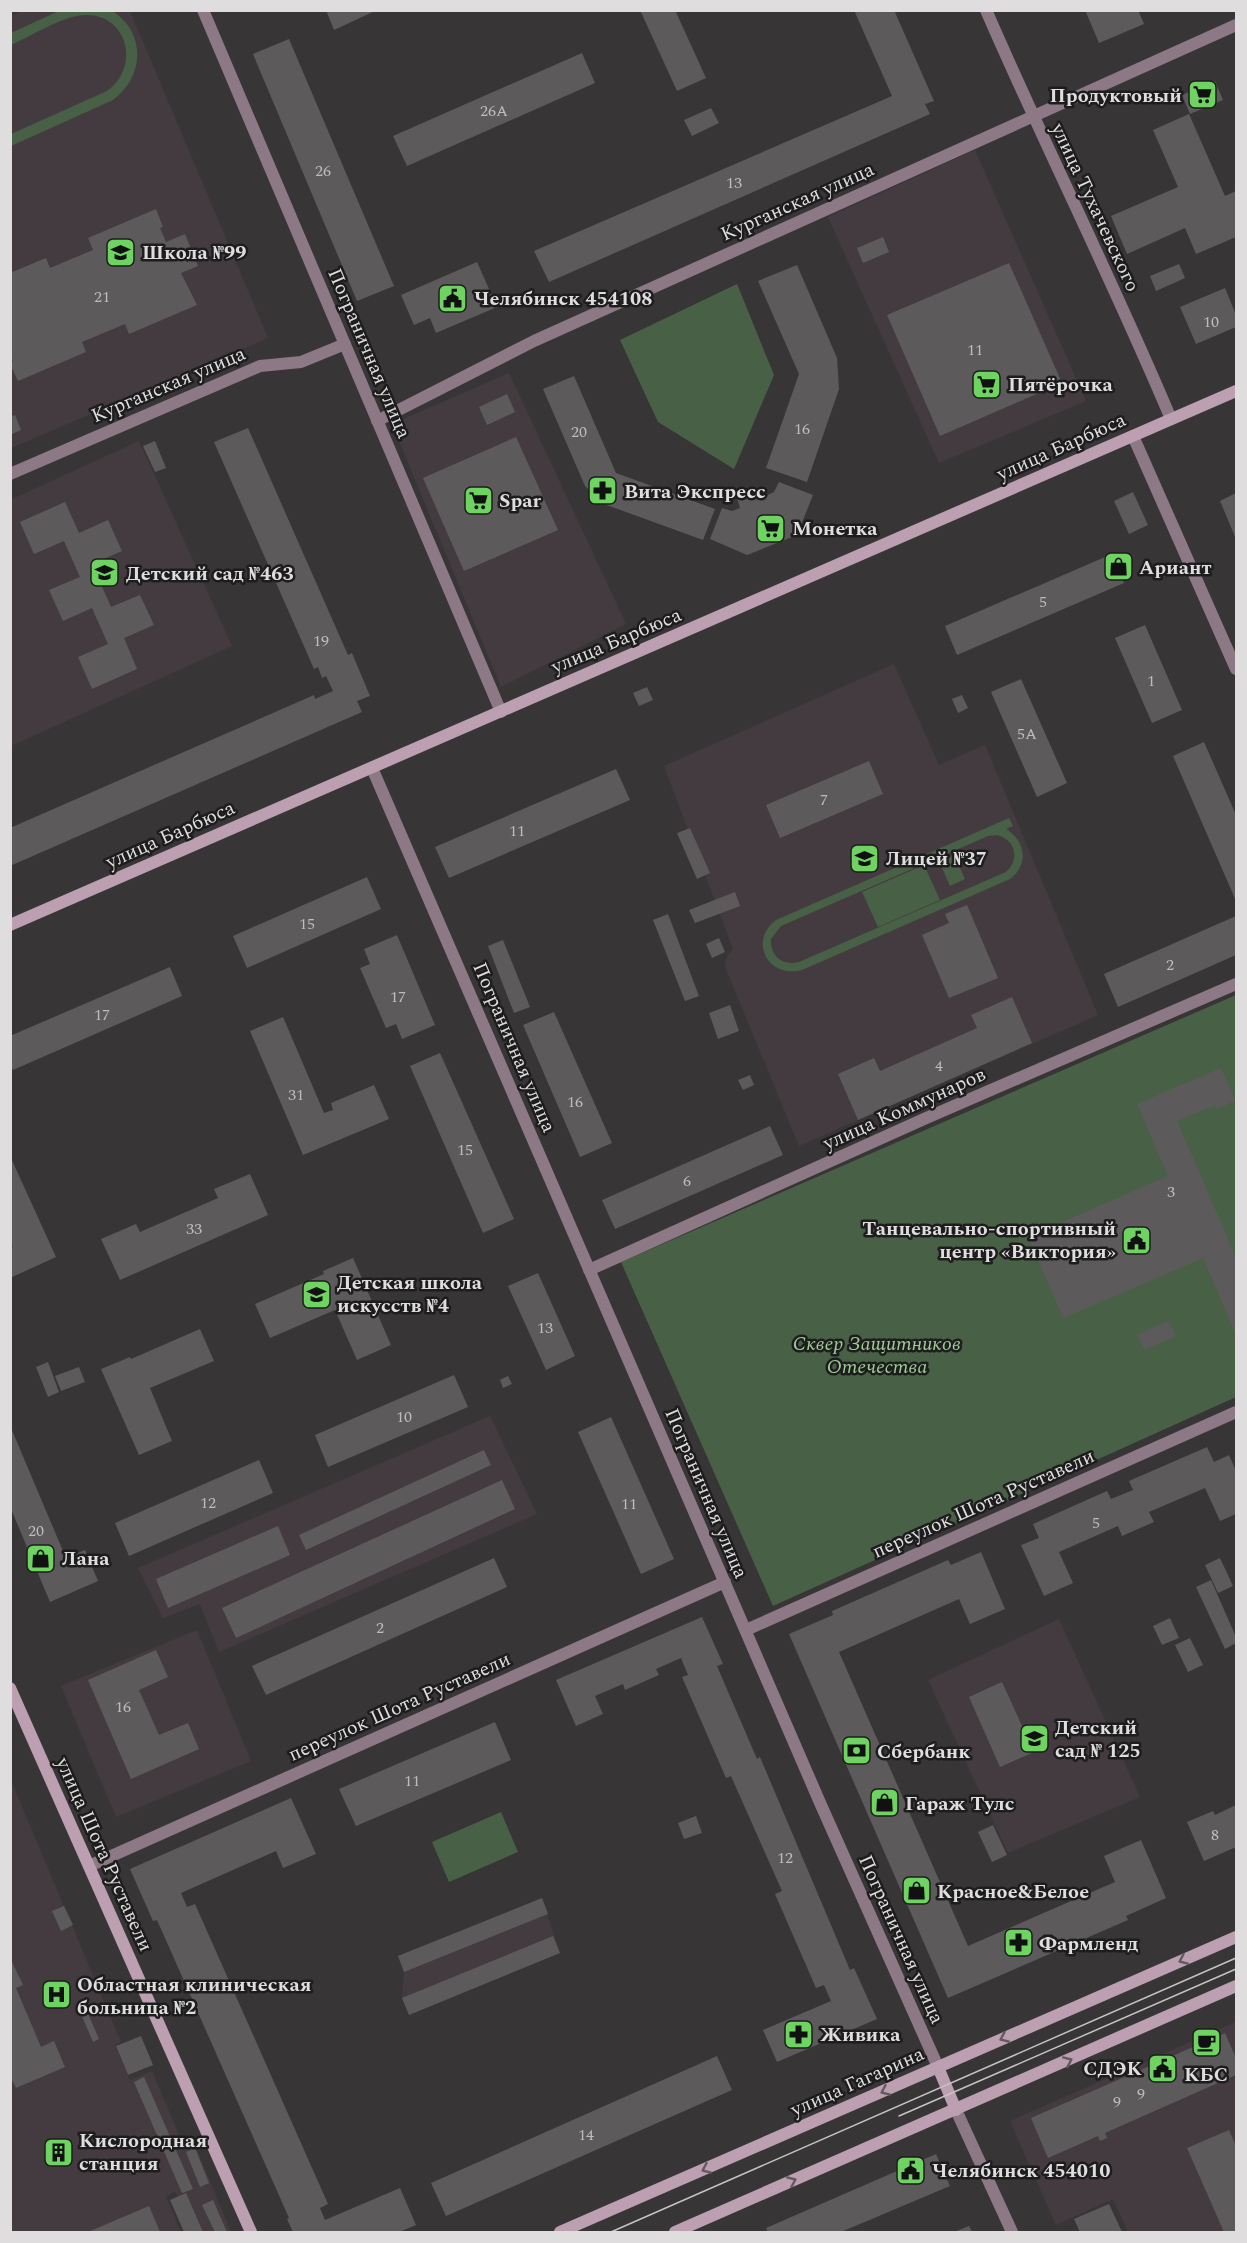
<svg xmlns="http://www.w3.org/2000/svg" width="1247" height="2243" font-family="Spectral,serif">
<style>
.built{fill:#443b41}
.green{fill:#486045;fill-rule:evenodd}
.building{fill:#5d5a5c}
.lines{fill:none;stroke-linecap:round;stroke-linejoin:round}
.street{stroke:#8c7985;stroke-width:12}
.secondary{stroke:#bc9fb1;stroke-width:12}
.tram{stroke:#c5c3c4;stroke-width:1.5}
.oneway{stroke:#655860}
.labels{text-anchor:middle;stroke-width:5;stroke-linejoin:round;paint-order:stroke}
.number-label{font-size:16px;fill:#bebcbe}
.poi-label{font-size:20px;font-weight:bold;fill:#dfddde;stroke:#1e1d1e;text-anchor:start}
.street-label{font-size:20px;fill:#dfddde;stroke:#1e1d1e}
.park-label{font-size:20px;font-style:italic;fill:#9dcd95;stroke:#1e1d1e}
</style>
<rect width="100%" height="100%" fill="#383537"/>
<!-- built -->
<path class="built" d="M24,10L130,11L268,338L11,448V16Z
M975,150L1086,401L939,463L828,217Z
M509,373L626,624L501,687L392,424Z
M139,441L232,646L11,746L10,500Z
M894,664L939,765L985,745L1098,1015L799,1146L726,969L725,962L727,956L733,949L664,766Z
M490,1416L537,1514L219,1652L200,1604L163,1618L138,1568Z
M1059,1619L1140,1797L1008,1853L928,1680Z
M197,1630L251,1761L116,1817L61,1686Z
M10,1778L121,2042L115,2045L131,2083L130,2080L152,2071L185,2149L195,2145L231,2232H192L175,2191L166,2197L181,2232H11Z
M542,1898L560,1953L409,2015L402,1998L404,1972L398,1956Z
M1236,2022V2232H1128L1113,2199L1056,2225L1010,2121Z"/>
<!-- green -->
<path class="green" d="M61,10C74,10 100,7 112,11C117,13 122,19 126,23C146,48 138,82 113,100L11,146V134L107,91C141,67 128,13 84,15C63,16 31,36 11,45V33Z
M737,284L774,375L734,469L658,422L620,340Z
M1009,818L1013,826L1006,829C1026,841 1029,865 1010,879L802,970C768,979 748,941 776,920ZM997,835C1016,840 1020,859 1006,872L799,962C782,966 770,956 771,939L781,926L988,836Z
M954,855L965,879L950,886L939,861Z
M924,865L940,900L878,927L862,892Z
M1236,995V1397L773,1606L621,1262Z
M501,1812L518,1852L449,1882L432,1842Z"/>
<!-- building -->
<path class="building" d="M326,10H377L334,30Z
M640,10H675L706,78L677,91Z
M854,10H894L934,101L925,104L930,114L549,282L534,251L892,96Z
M1085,10H1138L1144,24L1099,43Z
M289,39L394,286L357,301L253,54Z
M582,53L595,83L407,166L393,136Z
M1215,81L1223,100L1190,114L1182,95Z
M711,108L719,123L692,136L684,120Z
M1189,114L1225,196L1236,191V237L1196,254L1185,228L1127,254L1111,216L1178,187L1153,130Z
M156,209L163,227L160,228L166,242L185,234L198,266L181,273L197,305L129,334L125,324L82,342L86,352L18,381L10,364L13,361L10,354V273L46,258L50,268L93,250L88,238Z
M883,237L889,252L863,263L857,248Z
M477,262L497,307L436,333L430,318L414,325L401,295Z
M1009,263L1062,383L940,436L887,315Z
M1179,264L1185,278L1156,291L1150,276Z
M797,265L837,358L839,389L807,482L766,468L799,374L758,281Z
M1225,288L1236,315V327L1196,344L1180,307Z
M574,376L616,473L715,509L703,540L604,504L585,486L543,389Z
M507,394L515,412L487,425L479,407Z
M15,415L21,430L10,435V417Z
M248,428L348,655L352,653L370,696L357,701L362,712L10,866V828L314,695L315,699L333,691L326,676L322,678L318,667L314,669L214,442Z
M516,437L558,530L464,571L423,478Z
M155,441L166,468L155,472L143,446Z
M779,482L813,495L797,535L747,555L710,539L722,508L732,511L740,508L737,498L761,489L766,496L774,492Z
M1133,492L1148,525L1129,534L1114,501Z
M1236,493V539L1220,501Z
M65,502L79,533L108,520L122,551L92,564L111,607L140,595L154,625L124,638L137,669L92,689L78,657L108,644L92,608L63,621L49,590L80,577L64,541L34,554L20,522Z
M1112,554L1124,583L957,655L945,626Z
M1145,625L1182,710L1152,723L1115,638Z
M1021,679L1067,783L1037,797L991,692Z
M647,687L653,700L639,706L633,693Z
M962,695L968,708L958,713L952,699Z
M1204,742L1236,815V901L1173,756Z
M869,761L883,794L780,838L766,805Z
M616,769L630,800L449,878L435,847Z
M690,828L710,873L697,879L677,833Z
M367,877L381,909L247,968L233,936Z
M735,892L740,906L695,923L689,910Z
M967,905L998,978L949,998L922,935L949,923L945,914Z
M668,914L699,996L685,1001L653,920Z
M1236,916V955L1118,1007L1104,974Z
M397,935L435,1025L402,1039L396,1024L386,1028L360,968L370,964L364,949Z
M719,938L725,952L712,958L706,944Z
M503,940L530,1007L514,1013L488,946Z
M170,967L182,996L13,1070L10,1065V1036Z
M1012,997L1032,1043L858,1120L838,1074L874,1058L880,1071L977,1028L971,1015Z
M730,1005L739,1031L718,1039L709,1013Z
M554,1012L612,1143L580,1157L523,1025Z
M283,1017L324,1113L333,1110L331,1103L374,1085L389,1119L303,1155L250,1031Z
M440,1053L514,1219L483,1233L410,1066Z
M1221,1068L1235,1101L1217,1109L1215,1105L1177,1121L1236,1257V1335L1203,1258L1063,1318L1028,1237L1168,1176L1137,1104Z
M750,1075L754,1085L743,1090L738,1080Z
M770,1126L783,1155L615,1229L602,1200Z
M10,1156L56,1257L10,1278V1248L13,1247L10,1241Z
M250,1174L268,1215L120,1280L101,1239L136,1224L140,1232L218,1198L214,1189Z
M353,1258L391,1345L357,1360L335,1310L270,1338L255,1304L324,1274L323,1271Z
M538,1273L575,1356L546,1370L508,1286Z
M1169,1321L1176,1336L1144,1350L1138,1334Z
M200,1329L214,1361L150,1388L172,1441L139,1455L101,1369L130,1357L131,1359Z
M48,1362L59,1392L48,1397L36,1367Z
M79,1367L85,1382L61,1391L55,1376Z
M454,1375L468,1407L328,1467L315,1435Z
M508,1376L512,1384L503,1388L500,1380Z
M611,1417L674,1559L641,1574L578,1432Z
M11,1428L66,1558L85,1550L98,1581L50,1602L11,1509Z
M1207,1447L1214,1462L1229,1455L1236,1471V1514L1220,1521L1205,1488L1149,1512L1154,1522L1122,1536L1118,1526L1059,1552L1073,1583L1044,1596L1021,1545L1039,1538L1033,1524L1107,1491L1111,1499L1133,1490L1129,1481Z
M484,1450L491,1465L306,1550L299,1535Z
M259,1460L273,1493L129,1556L115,1523Z
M502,1480L515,1509L236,1638L222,1608Z
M278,1526L290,1555L168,1608L156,1579Z
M981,1552L1005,1609L970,1624L959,1599L839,1652L968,1946L1115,1882L1104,1856L1141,1840L1166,1898L1126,1916L1128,1920L948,1998L789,1634L833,1615L832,1611L948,1560L951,1565Z
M494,1558L507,1587L266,1695L252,1666Z
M1220,1558L1233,1586L1218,1593L1205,1565Z
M1211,1580L1236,1637V1643L1225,1649L1196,1587Z
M702,1617L723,1664L717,1666L757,1759L760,1757L850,1970L854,1968L877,2019L777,2062L763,2030L831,2001L824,1985L816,1988L775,1894L782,1891L731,1776L726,1778L682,1677L688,1675L681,1658L656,1669L659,1675L625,1690L623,1684L595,1696L603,1714L576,1726L556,1680Z
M1170,1618L1179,1638L1162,1645L1153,1626Z
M1190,1638L1203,1665L1188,1672L1175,1645Z
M156,1650L168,1677L139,1690L159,1735L188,1723L199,1749L131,1779L88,1680Z
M1002,1682L1034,1752L1000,1767L969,1697Z
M495,1722L511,1760L356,1826L339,1789Z
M291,1798L316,1854L283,1868L276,1851L181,1893L187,1907L195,1904L328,2204L320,2208L325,2220L400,2188L416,2225L399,2232H293L287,2219L289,2218L157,1920L153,1921L130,1869Z
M1236,1805V1847L1204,1861L1187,1822L1213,1811L1215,1815Z
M696,1816L702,1833L684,1839L678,1823Z
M993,1825L1007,1855L992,1862L978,1832Z
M542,1898L548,1914L404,1972L398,1956Z
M64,1906L73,1925L61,1931L52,1911Z
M553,1936L560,1953L409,2015L402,1998Z
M12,1962L23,1985L16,1988L41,2047L54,2041L65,2067L16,2088L10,2076V1963Z
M86,2009L99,2039L93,2042L80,2012Z
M1225,2033L1236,2058V2075L1105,2133L1107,2138L1100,2141L1098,2136L1048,2158L1031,2118Z
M141,2036L153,2065L128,2075L116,2046Z
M717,2056L732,2090L446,2216L431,2183Z
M144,2077L193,2189L182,2193L134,2082Z
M1229,2130L1236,2146V2232H1224L1187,2148Z
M59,2140L68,2160L58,2164L49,2145Z
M195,2148L209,2183L200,2187L186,2152Z
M936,2154L950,2186L841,2232H768L766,2228Z
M186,2193L203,2232H184L170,2200Z
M213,2200L227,2232H215L202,2205Z
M1109,2204L1122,2232H1080L1074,2219Z
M149,2206L160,2232H88Z
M969,2226L972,2232H954Z"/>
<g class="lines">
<!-- street -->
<path class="street" d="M203,10L501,712
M986,10C1046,148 1113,281 1171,419
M377,421L534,341L1236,25
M1133,436L1236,669
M10,474L260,366L301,362L345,344
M372,768L821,1805L938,2067
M589,1270L924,1119L1236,984
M746,1630L1236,1412
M89,1866L725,1582
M956,2110L1012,2232"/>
<!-- secondary -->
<path class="secondary" d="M10,925L1236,391
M10,1688L251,2232
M938,2067L956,2110
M560,2232L1236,1937
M675,2232L1236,1986"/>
<!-- tram -->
<path class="tram" d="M899,2116L1236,1969
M611,2232L1236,1958"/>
</g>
<!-- one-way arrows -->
<defs><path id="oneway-chevron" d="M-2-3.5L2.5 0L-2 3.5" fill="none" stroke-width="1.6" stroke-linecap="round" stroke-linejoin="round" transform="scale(1.5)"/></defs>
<g class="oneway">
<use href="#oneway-chevron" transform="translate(1183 1960) rotate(156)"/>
<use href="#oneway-chevron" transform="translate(1004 2038) rotate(156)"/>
<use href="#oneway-chevron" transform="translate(1068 2061) rotate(-24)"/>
<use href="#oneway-chevron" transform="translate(885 2091) rotate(156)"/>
<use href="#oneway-chevron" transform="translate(706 2169) rotate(156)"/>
<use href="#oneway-chevron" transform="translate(792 2181) rotate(-24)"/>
</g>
<!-- icons -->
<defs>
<symbol id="supermarket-square" viewBox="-11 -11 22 22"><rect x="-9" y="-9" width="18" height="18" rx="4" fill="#6ed360" stroke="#1e1d1e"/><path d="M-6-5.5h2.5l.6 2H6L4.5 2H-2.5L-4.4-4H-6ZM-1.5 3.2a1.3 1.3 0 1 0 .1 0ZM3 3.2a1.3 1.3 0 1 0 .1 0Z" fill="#111"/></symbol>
<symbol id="school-square" viewBox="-11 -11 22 22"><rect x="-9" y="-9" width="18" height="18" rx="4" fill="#6ed360" stroke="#1e1d1e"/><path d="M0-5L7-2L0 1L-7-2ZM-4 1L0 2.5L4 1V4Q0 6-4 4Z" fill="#111"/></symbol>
<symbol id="civic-square" viewBox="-11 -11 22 22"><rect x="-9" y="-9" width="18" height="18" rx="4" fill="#6ed360" stroke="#1e1d1e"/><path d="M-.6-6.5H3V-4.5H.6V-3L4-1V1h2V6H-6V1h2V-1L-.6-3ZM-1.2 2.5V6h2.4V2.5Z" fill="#111"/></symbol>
<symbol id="pharmacy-square" viewBox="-11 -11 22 22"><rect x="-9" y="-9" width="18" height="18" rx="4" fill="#6ed360" stroke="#1e1d1e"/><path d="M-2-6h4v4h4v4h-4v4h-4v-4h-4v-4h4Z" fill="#111"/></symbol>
<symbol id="shop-square" viewBox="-11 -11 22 22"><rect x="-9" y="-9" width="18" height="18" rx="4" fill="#6ed360" stroke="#1e1d1e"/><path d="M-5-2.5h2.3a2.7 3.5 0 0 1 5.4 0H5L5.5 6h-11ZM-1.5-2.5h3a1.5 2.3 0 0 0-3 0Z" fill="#111"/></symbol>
<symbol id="bank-square" viewBox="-11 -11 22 22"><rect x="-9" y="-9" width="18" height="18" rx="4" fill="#6ed360" stroke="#1e1d1e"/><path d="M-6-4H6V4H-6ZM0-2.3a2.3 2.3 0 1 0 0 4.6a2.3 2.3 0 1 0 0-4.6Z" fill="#111"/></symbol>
<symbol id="hospital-square" viewBox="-11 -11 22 22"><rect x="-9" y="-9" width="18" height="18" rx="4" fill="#6ed360" stroke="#1e1d1e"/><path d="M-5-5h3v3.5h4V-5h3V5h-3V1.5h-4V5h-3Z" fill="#111"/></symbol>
<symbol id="cafe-square" viewBox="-11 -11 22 22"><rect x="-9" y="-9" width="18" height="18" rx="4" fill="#6ed360" stroke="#1e1d1e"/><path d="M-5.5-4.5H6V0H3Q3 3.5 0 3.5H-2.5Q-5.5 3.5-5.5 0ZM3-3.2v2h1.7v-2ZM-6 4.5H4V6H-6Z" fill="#111"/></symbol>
<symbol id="building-square" viewBox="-11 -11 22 22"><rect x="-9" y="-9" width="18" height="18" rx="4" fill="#6ed360" stroke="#1e1d1e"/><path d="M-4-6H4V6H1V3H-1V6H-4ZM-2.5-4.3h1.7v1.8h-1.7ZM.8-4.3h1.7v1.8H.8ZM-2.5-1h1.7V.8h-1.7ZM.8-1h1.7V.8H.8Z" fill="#111"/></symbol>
</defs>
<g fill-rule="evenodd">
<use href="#supermarket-square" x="1186" y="78" width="33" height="33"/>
<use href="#school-square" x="104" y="236" width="33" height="33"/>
<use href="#civic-square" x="436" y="282" width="33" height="33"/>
<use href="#supermarket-square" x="970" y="368" width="33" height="33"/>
<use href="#pharmacy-square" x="586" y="474" width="33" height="33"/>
<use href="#supermarket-square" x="462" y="484" width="33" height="33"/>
<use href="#supermarket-square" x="754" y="512" width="33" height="33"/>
<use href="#shop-square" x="1102" y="550" width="33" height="33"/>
<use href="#school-square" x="88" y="556" width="33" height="33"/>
<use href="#school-square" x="848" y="842" width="33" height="33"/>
<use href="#civic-square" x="1120" y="1224" width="33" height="33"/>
<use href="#school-square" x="300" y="1278" width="33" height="33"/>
<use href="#shop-square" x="24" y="1542" width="33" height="33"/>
<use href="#school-square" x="1018" y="1722" width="33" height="33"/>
<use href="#bank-square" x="840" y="1734" width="33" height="33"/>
<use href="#shop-square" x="868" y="1786" width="33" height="33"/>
<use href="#shop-square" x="900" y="1874" width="33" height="33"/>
<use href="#pharmacy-square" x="1002" y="1926" width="33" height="33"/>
<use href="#hospital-square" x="40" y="1978" width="33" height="33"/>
<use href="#pharmacy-square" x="782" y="2018" width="33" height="33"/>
<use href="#cafe-square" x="1190" y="2026" width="33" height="33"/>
<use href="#civic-square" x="1146" y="2052" width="33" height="33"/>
<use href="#building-square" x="42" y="2136" width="33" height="33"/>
<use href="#civic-square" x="894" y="2154" width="33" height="33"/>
</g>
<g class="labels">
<!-- number labels -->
<g class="number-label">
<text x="494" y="116">26А</text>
<text x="323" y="176">26</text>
<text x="734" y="188">13</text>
<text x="102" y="302">21</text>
<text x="1211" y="327">10</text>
<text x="975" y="355">11</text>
<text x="802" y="434">16</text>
<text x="579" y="437">20</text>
<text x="1043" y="607">5</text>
<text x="321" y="646">19</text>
<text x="1151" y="686">1</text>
<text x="1027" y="739">5А</text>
<text x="824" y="805">7</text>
<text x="517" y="836">11</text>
<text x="307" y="929">15</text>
<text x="1170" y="970">2</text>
<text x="398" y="1002">17</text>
<text x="102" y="1020">17</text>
<text x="939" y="1071">4</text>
<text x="296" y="1100">31</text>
<text x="575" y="1107">16</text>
<text x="465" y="1155">15</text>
<text x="687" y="1186">6</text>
<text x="1171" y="1197">3</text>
<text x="194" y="1234">33</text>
<text x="545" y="1333">13</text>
<text x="404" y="1422">10</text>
<text x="208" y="1508">12</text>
<text x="629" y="1509">11</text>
<text x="1096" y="1528">5</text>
<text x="36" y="1536">20</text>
<text x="380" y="1633">2</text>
<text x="123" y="1712">16</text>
<text x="412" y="1786">11</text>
<text x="1215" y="1840">8</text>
<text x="785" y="1863">12</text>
<text x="1141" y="2099">9</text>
<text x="1117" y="2107">9</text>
<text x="586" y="2140">14</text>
</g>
<!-- poi labels -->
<g class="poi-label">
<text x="1182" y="102" text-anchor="end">Продуктовый</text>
<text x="142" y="259">Школа №99</text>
<text x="474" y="305">Челябинск 454108</text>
<text x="1008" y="391">Пятёрочка</text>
<text x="624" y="498">Вита Экспресс</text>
<text x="499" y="507">Spar</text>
<text x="792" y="535">Монетка</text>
<text x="1139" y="574">Ариант</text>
<text x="126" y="580">Детский сад №463</text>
<text x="886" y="865">Лицей №37</text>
<text x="1116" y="1235" text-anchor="end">Танцевально-спортивный<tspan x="1116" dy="23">центр «Виктория»</tspan></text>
<text x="337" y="1289">Детская школа<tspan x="337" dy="23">искусств №4</tspan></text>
<text x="62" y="1565">Лана</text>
<text x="1055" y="1734">Детский<tspan x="1055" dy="23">сад № 125</tspan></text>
<text x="877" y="1758">Сбербанк</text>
<text x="905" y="1810">Гараж Тулс</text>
<text x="937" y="1898">Красное&amp;Белое</text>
<text x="1039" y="1950">Фармленд</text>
<text x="77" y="1991">Областная клиническая<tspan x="77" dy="23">больница №2</tspan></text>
<text x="820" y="2041">Живика</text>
<text x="1142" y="2075" text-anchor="end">СДЭК</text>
<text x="1206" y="2081" text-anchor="middle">КБС</text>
<text x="79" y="2147">Кислородная<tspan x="79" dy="23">станция</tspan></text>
<text x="932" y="2177">Челябинск 454010</text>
</g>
<!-- street labels -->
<g class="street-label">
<text transform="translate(797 201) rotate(-24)" y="7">Курганская улица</text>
<text transform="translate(1096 207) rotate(65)" y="7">улица Тухачевского</text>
<text transform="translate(370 353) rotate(67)" y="7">Пограничная улица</text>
<text transform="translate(168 384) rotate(-23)" y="7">Курганская улица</text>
<text transform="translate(1061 446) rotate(-24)" y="7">улица Барбюса</text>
<text transform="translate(616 640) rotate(-23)" y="7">улица Барбюса</text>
<text transform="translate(170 834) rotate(-24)" y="7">улица Барбюса</text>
<text transform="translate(515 1047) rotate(67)" y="7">Пограничная улица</text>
<text transform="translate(904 1108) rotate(-24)" y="7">улица Коммунаров</text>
<text transform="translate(707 1493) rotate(67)" y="7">Пограничная улица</text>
<text transform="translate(983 1503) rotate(-24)" y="7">переулок Шота Руставели</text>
<text transform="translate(399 1706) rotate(-24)" y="7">переулок Шота Руставели</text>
<text transform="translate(105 1854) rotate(66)" y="7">улица Шота Руставели</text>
<text transform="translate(902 1939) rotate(66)" y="7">Пограничная улица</text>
<text transform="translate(857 2081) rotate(-24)" y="7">улица Гагарина</text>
</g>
<!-- park labels -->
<g class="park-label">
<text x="877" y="1350">Сквер Защитников<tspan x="877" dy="23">Отечества</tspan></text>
</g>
</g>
<!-- border -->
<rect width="1247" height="2243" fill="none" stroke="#dfddde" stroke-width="24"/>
</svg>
